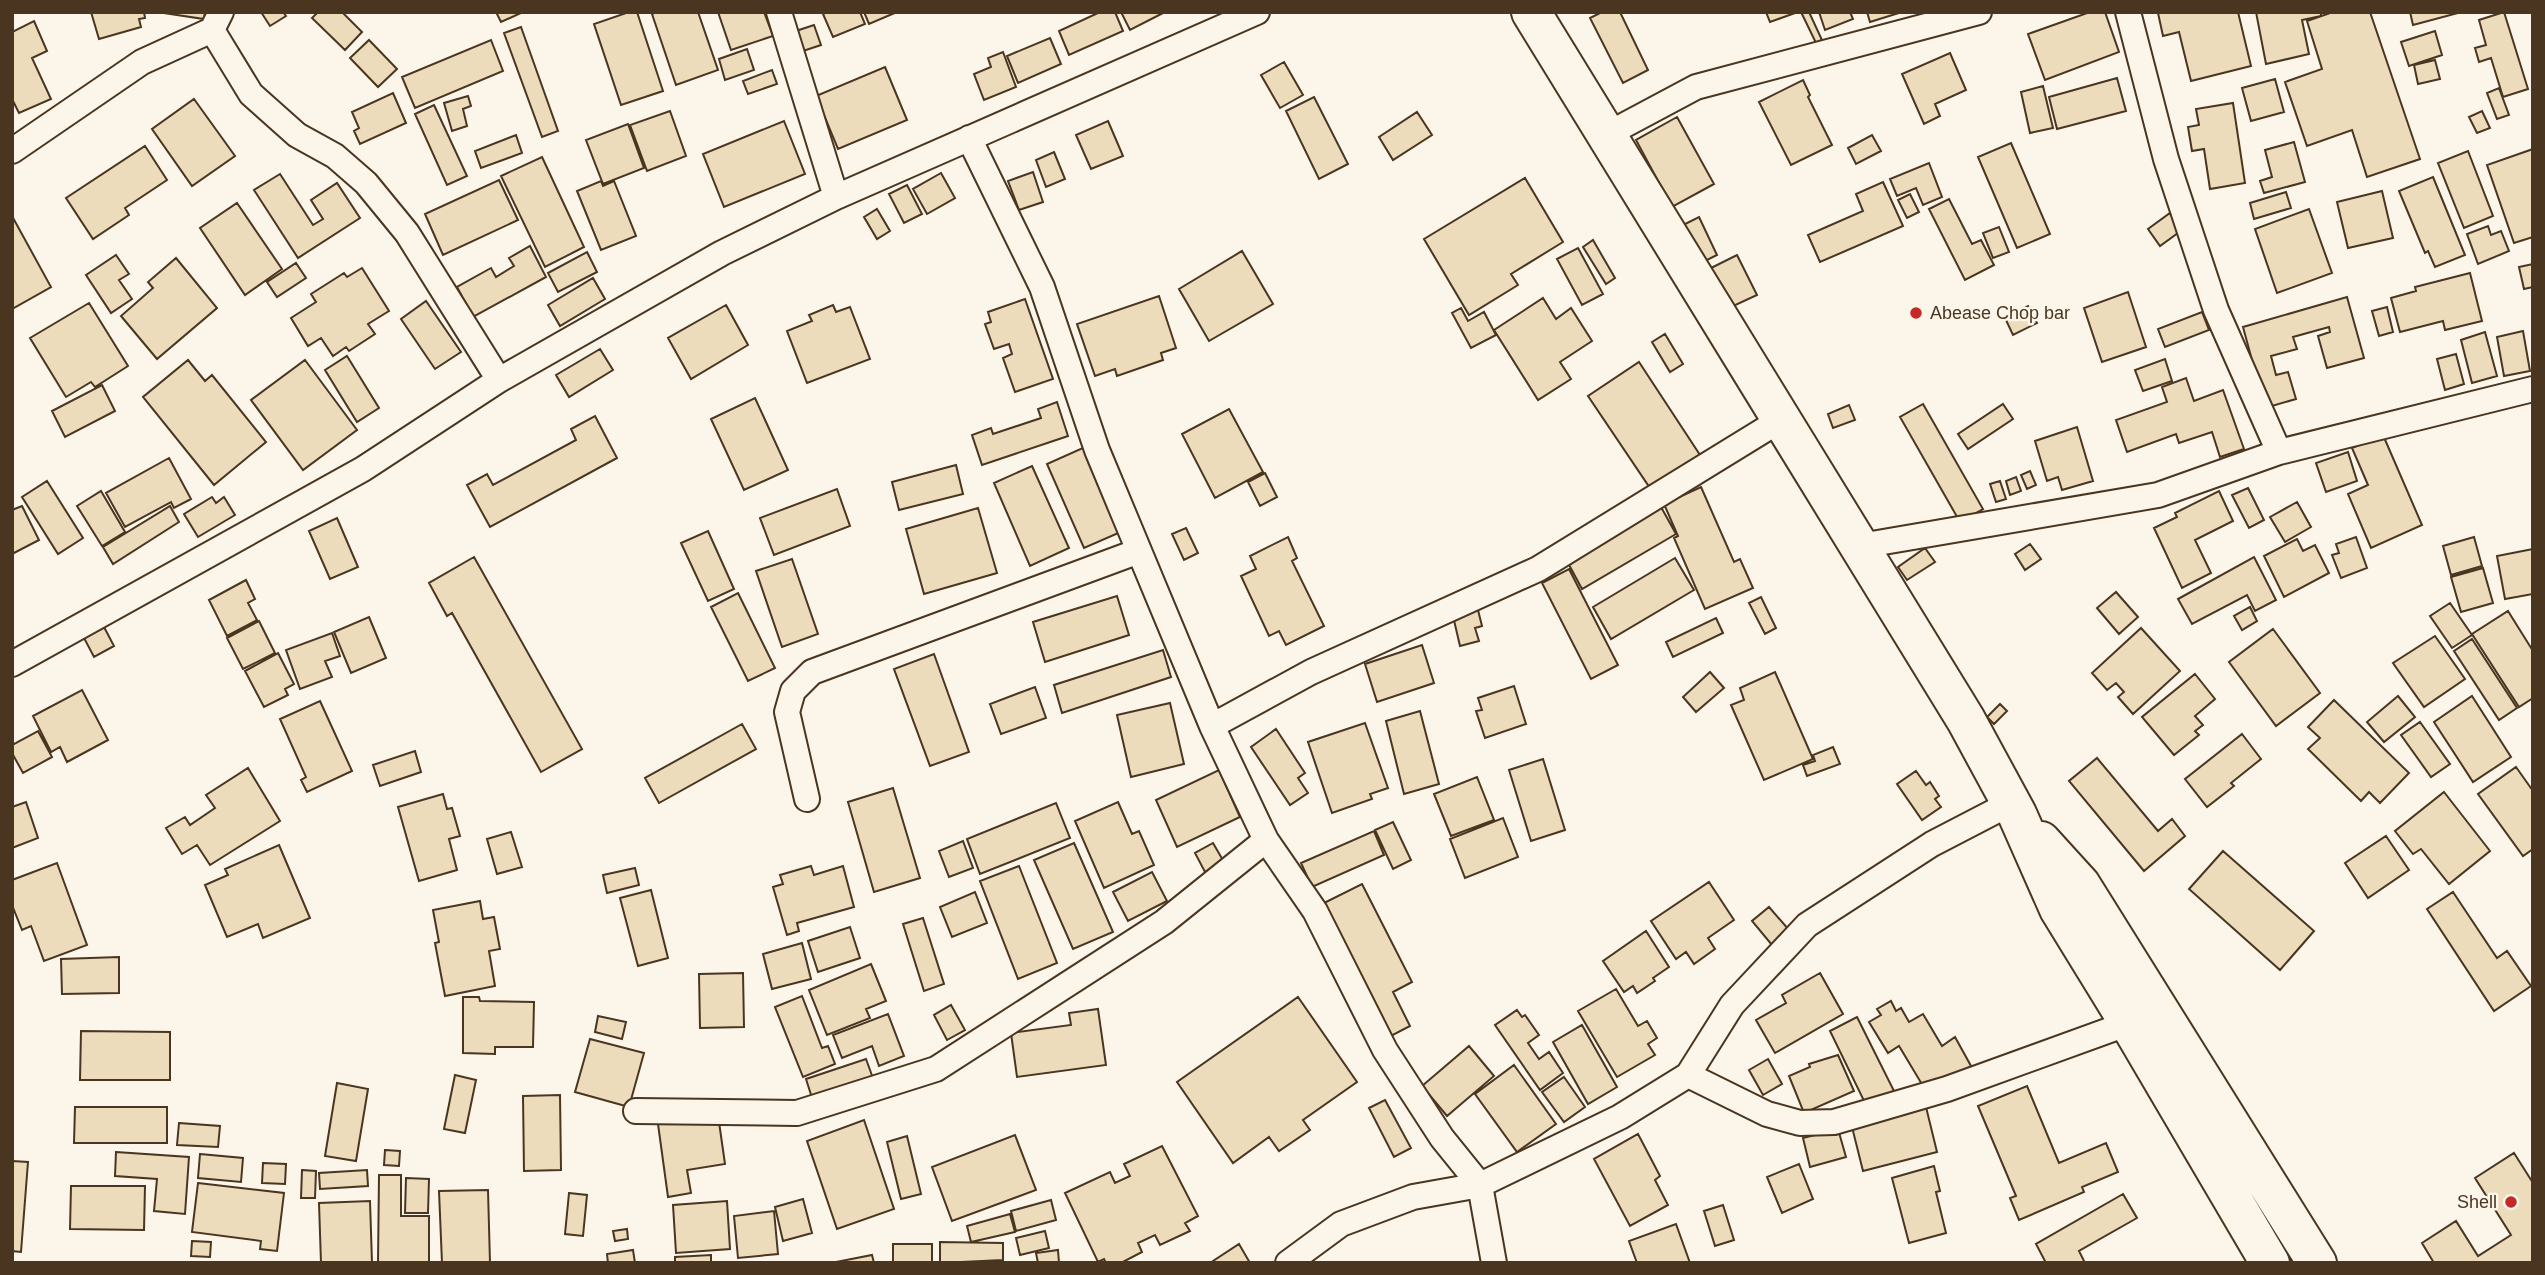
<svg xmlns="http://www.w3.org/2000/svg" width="2545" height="1275" font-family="Helvetica,sans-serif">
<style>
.building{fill:#ecdcbc;stroke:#4a3520;stroke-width:2}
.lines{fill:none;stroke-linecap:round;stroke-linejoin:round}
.street-casing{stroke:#4a3520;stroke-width:28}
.highway-casing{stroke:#4a3520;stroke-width:42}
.street{stroke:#fbf6e9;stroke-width:24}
.highway{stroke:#fbf6e9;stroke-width:38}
.poi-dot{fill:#c62828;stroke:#fbf6e9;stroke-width:2.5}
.labels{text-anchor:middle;stroke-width:5;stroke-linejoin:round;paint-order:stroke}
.poi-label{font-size:18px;fill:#4a3520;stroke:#fbf6e9;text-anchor:start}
</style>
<rect width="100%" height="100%" fill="#fbf6e9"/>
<!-- building -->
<path class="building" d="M91,12H144L145,18L139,19L141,27L99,39Z
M157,12H205L204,19Z
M261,12H283L286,16L270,26Z
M318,12H342L362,32L345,50L312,18Z
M496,12H523L501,22Z
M629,12H637L663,91L621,105L594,24Z
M656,12H698L718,70L676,85L652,14Z
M718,12H764L773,36L731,50Z
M828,12H860L865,24L833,37L823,14Z
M864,12H897L869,24Z
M1100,12H1115L1123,31L1069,55L1059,31Z
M1121,12H1165L1130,30Z
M1602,12H1620L1648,70L1623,83L1590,18Z
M1766,12H1794L1795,13L1770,22Z
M1801,12H1809L1822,40L1816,43Z
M1819,12H1850L1853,19L1825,30Z
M1867,12H1902L1870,22Z
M2090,12H2105L2119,52L2045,80L2028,34Z
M2162,12H2238L2251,66L2191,81L2179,32L2163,36L2158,13Z
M2256,12H2321V16L2302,20L2309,54L2266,64Z
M2333,12H2370L2420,159L2367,177L2352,130L2307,146L2285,82L2322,69L2307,21Z
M2410,12H2458V13L2413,25Z
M2504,12L2528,89L2503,97L2491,58L2479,62L2475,48L2486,45L2479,20Z
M34,21L47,51L32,58L51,99L19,113L12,99V32Z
M814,25L821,45L803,51L796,31Z
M521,27L558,131L542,137L504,33Z
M2435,31L2442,55L2409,66L2401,42Z
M1050,38L1061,64L1018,83L1007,56Z
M369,40L397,69L378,87L350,58Z
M491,40L503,71L415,108L402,77Z
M747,49L754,70L725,80L719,59Z
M1003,52L1016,87L984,100L974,74L991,67L988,58Z
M1950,53L1966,90L1935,104L1940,116L1924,124L1902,74Z
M2435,60L2440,79L2418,84L2414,65Z
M1284,62L1303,95L1280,108L1261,75Z
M885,67L907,120L838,149L816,96Z
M772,70L777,84L748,94L743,81Z
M2117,78L2126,111L2057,129L2049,97Z
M2275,79L2284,112L2251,121L2242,88Z
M1803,80L1810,95L1808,97L1832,145L1791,165L1759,102Z
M2043,86L2053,128L2030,133L2021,92Z
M2499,88L2509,115L2497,119L2487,93Z
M393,93L406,123L360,144L354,131L359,128L352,112Z
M468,96L471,106L463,109L467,126L452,131L444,103Z
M1314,97L1348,164L1319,179L1286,111Z
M194,99L235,156L192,186L152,129Z
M2233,103L2245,183L2210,189L2204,149L2192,151L2188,127L2199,125L2196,109Z
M434,105L467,176L447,185L415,114Z
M670,111L686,156L647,171L630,125Z
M2482,111L2490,128L2477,133L2469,117Z
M1417,112L1432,135L1393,160L1379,137Z
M1677,117L1714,184L1672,207L1636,140Z
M784,121L805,174L724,207L703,154Z
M1108,121L1123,156L1091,169L1076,135Z
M628,124L644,168L603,184L586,140Z
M516,135L522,153L481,168L475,151Z
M1872,135L1881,151L1856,164L1848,148Z
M2294,142L2305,182L2264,193L2260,181L2272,177L2265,150Z
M2011,143L2050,234L2017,248L1978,157Z
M145,146L167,180L125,208L129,215L93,239L66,198Z
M2533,149V237L2514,243L2487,165Z
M2468,151L2493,216L2464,228L2438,163Z
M1054,152L1065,179L1046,187L1036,160Z
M542,157L584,247L545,267L501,176Z
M1929,163L1942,197L1923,205L1916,188L1897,196L1890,179Z
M1033,172L1043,202L1019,210L1008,181Z
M941,173L955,198L927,214L913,189Z
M280,174L313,225L323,219L311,200L337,183L360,218L298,258L254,190Z
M2433,177L2465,255L2435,267L2428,251L2425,253L2399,191Z
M1525,178L1563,242L1511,274L1518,285L1469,315L1424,239Z
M499,180L518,220L443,255L425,214Z
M601,181L603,186L614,181L636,236L601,250L577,191Z
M1883,182L1903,226L1820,262L1808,235L1863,211L1856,194Z
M907,185L922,214L904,223L889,194Z
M2382,191L2393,238L2348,248L2337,202Z
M2286,192L2291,208L2254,219L2250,203Z
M1910,194L1919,212L1907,218L1898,200Z
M1949,199L1972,244L1981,240L1994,265L1965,280L1929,209Z
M237,203L282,269L245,295L200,228Z
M877,209L890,231L877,239L864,217Z
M2309,209L2332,273L2277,293L2255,229Z
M2170,213L2182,230L2160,246L2148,229Z
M12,216L51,287L12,309Z
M1699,217L1717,255L1699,264L1681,226Z
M2488,226L2491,235L2501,231L2509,251L2478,264L2467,234Z
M1999,227L2009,252L1993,258L1983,233Z
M1593,240L1615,278L1606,284L1583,247Z
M530,246L546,277L473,317L457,287L491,268L496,277L514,266L509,258Z
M1578,248L1603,294L1582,305L1557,259Z
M1242,251L1273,304L1209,341L1179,289Z
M587,252L597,272L558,292L548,273Z
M116,255L129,274L119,280L132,299L111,313L86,275Z
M1737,255L1757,295L1729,308L1709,269Z
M176,258L217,308L157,359L121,316L153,288L148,282Z
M296,263L306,278L277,297L267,282Z
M2533,264V287L2524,289L2519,267Z
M362,268L389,311L368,324L375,334L349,351L346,347L333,356L321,338L308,346L291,318L316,302L311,294L344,273L347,277Z
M2470,273L2482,321L2445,330L2443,321L2400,332L2391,298L2416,291L2415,287Z
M593,278L605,299L560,326L548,305Z
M2128,292L2146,347L2102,362L2084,308Z
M1159,296L1176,348L1161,353L1163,360L1117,376L1115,369L1095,376L1077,324Z
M2347,297L2364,358L2327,368L2318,336L2330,332L2329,327L2293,337L2297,349L2271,356L2276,375L2288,372L2296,399L2265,408L2243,327Z
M1543,298L1556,319L1571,308L1592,341L1560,362L1571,379L1538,400L1494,330Z
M1025,299L1053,379L1015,392L1003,358L1012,354L1009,344L994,349L985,324L991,322L988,312Z
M426,301L461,352L435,369L401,319Z
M89,303L128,366L95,387L91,382L66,397L30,338Z
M726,305L748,345L691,379L668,338Z
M833,305L836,312L850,307L870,359L807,383L787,331L812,321L809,315Z
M2028,306L2037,323L2013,335L2005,318Z
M2387,307L2393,332L2379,336L2372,311Z
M1461,308L1468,321L1484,312L1496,335L1471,348L1452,313Z
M2202,312L2209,330L2165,347L2158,329Z
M2523,331L2530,371L2504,376L2497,337Z
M2485,332L2497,376L2472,383L2461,340Z
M1665,334L1683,364L1670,372L1652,342Z
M600,349L613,370L569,397L556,375Z
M2456,354L2464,384L2445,390L2437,359Z
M347,356L379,408L357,422L325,370Z
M2165,359L2172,381L2143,391L2135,370Z
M188,360L205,381L212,375L266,442L214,485L143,397Z
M305,360L357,430L303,470L251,400Z
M1639,362L1700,455L1650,488L1588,396Z
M2186,378L2194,401L2223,390L2244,449L2220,457L2212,432L2179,443L2176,434L2127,452L2116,420L2167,402L2162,387Z
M102,385L115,411L65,437L52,411Z
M755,398L788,470L744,490L711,419Z
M1057,402L1068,436L982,465L972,435L991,428L993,434L1041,418L1038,409Z
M1923,404L1983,509L1960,522L1900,417Z
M2003,404L2013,419L1968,449L1958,434Z
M1849,405L1855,420L1833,428L1828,414Z
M1229,409L1263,472L1215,498L1182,434Z
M595,416L617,458L490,527L467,485L487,474L493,485L576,440L571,429Z
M2077,427L2093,481L2062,490L2058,477L2047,481L2035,441Z
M2383,435L2422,525L2371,548L2348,494L2368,485L2352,448Z
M1085,447L1123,531L1084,548L1047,464Z
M2348,452L2357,481L2326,492L2316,463Z
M169,458L191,499L174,508L171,502L125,527L106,493Z
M956,465L963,494L899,510L892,482Z
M1032,466L1069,548L1030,566L994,483Z
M2030,471L2036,485L2027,489L2021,475Z
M1265,473L1277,497L1260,506L1248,482Z
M2016,477L2021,491L2010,495L2006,481Z
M47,481L83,538L58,554L22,497Z
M2000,481L2006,499L1996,502L1990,484Z
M1701,487L1734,562L1740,559L1753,588L1705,609L1674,538L1678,536L1664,504Z
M2248,488L2264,520L2249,528L2232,495Z
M837,489L850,526L774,555L760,518Z
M101,491L125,532L102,546L77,506Z
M2219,491L2233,521L2195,540L2211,573L2182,588L2154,528L2177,517L2175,513Z
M212,497L216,503L224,497L235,515L198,537L184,514Z
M2297,502L2311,527L2285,542L2270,517Z
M22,506L39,540L12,554V510Z
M170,506L179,522L113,564L103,547Z
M1661,507L1676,534L1582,589L1567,561Z
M978,508L997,573L924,594L906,529Z
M337,518L358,567L330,579L309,531Z
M1186,528L1198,553L1184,560L1172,534Z
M708,531L734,589L708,601L681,543Z
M1288,537L1297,558L1292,561L1324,626L1286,645L1279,631L1269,636L1241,576L1256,569L1250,556Z
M2356,537L2367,568L2341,578L2332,555L2339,553L2336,544Z
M2474,537L2482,566L2451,575L2443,546Z
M2297,539L2303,551L2315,545L2329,573L2284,597L2264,556Z
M2030,544L2041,559L2025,570L2015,554Z
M1925,548L1935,562L1907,580L1898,567Z
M2533,549V594L2505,599L2497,556Z
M474,557L582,749L541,772L452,613L447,616L429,583Z
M2254,557L2276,600L2255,611L2247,595L2192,624L2178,599Z
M1675,558L1694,590L1611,639L1593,607Z
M792,559L818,634L782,647L756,571Z
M2483,568L2493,603L2461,612L2451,577Z
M1569,569L1618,665L1591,679L1542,583Z
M246,580L255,599L248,603L257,620L227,636L209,600Z
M2116,592L2138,617L2119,634L2097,608Z
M738,593L775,668L748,681L711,607Z
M1117,596L1129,635L1045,662L1033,622Z
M1761,597L1776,628L1765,634L1749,603Z
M2450,603L2472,635L2452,648L2430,616Z
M2250,607L2257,621L2242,630L2234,616Z
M1478,610L1482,626L1475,628L1479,641L1460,646L1453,616Z
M2508,611L2533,651V698L2519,707L2472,634Z
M369,617L386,658L351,673L334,632Z
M1716,618L1723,633L1673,657L1666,642Z
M259,621L275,653L243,669L227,638Z
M104,627L114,646L94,657L84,638Z
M2141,628L2180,671L2133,714L2118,697L2124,692L2116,683L2107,690L2092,673Z
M2273,629L2320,693L2276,726L2229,662Z
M332,633L340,656L325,661L332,677L300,689L286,650Z
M2435,636L2465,679L2424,707L2393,663Z
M2472,639L2517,708L2499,720L2454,651Z
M1422,645L1434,683L1377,702L1365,664Z
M1163,650L1171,677L1062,713L1054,685Z
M278,653L294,684L285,689L288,695L264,707L245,671Z
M934,654L969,752L930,766L894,669Z
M1710,672L1724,688L1696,712L1683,697Z
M1775,672L1813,759L1764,780L1731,705L1744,700L1740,688Z
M2195,674L2215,699L2195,716L2203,725L2195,731L2199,735L2174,755L2142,717Z
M1514,686L1526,724L1485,738L1476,711L1482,710L1478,698Z
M1035,687L1046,718L1001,734L990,704Z
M82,690L108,740L67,762L60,747L51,752L33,716Z
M2398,696L2415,717L2384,742L2367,722Z
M2472,696L2511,757L2473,782L2434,722Z
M2334,700L2409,773L2380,803L2369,792L2361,801L2308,749L2320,738L2308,727Z
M320,701L352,771L307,792L301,780L306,777L280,719Z
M1170,703L1184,764L1131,777L1117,715Z
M2000,704L2007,711L1994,724L1987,717Z
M1420,711L1439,784L1404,794L1386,721Z
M2420,722L2450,764L2431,777L2401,735Z
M1365,723L1388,788L1370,794L1372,799L1332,813L1308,742Z
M742,724L756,749L659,803L645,778Z
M1276,729L1305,773L1298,778L1308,793L1290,805L1251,747Z
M38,731L52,757L23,773L12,753V745Z
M2242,734L2261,759L2231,783L2234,786L2207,807L2185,779Z
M1833,747L1840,764L1807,776L1803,765L1815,761L1813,755Z
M415,751L421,772L380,786L373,765Z
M2097,758L2158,831L2172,819L2185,836L2144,871L2069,781Z
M1543,759L1565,830L1531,841L1509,770Z
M2516,767L2533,791V849L2523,856L2478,794Z
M248,768L280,821L210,865L197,845L182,854L166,828L185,817L190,825L215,808L206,795Z
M1219,770L1240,817L1177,847L1156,800Z
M1916,771L1926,785L1930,782L1939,796L1935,799L1941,807L1922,820L1897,784Z
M1477,777L1494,820L1451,836L1434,794Z
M893,788L920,878L874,892L848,802Z
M2444,792L2490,851L2449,884L2421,849L2413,854L2395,831Z
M443,794L447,809L452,808L460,836L449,839L457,870L419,881L398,807Z
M26,802L38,838L12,848V807Z
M1118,802L1132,834L1139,831L1154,865L1104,888L1075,821Z
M1056,803L1070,838L980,874L967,839Z
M1503,818L1518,857L1465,878L1450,839Z
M1393,822L1411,860L1393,869L1375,830Z
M1374,831L1384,855L1312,887L1301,863Z
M511,832L522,867L497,874L487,839Z
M2386,836L2409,870L2368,898L2345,863Z
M963,841L973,868L949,877L939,851Z
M1074,843L1113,932L1073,949L1034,860Z
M1213,843L1224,862L1205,872L1195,853Z
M279,845L310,918L263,938L258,924L227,937L205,885L228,875L225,869Z
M2223,851L2314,931L2280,970L2189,889Z
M57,863L87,945L44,961L31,926L22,930L12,905V880Z
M811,866L814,875L843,866L854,907L797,923L799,931L787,935L773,887L783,884L780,875Z
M1019,866L1057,963L1018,979L980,881Z
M635,868L639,885L607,893L603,875Z
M1152,872L1167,901L1128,921L1113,892Z
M1709,882L1734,920L1708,938L1715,949L1694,964L1686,952L1676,959L1651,921Z
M1362,884L1412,982L1393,992L1410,1026L1389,1037L1322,904Z
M651,890L668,958L638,966L620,898Z
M975,892L987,923L952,937L940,907Z
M2453,892L2497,958L2507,951L2531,986L2494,1011L2427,909Z
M480,901L483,919L494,917L500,949L489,951L495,986L445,996L435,943L439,942L433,910Z
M1769,907L1789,930L1772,945L1752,921Z
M923,918L944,984L924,991L903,924Z
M850,927L860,958L818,972L808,941Z
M1646,931L1669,967L1653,978L1655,981L1637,993L1633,986L1624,992L1603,961Z
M802,943L811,979L772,989L763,954Z
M119,957V993L62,994L61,959Z
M871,964L886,1001L866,1009L870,1018L827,1035L809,990Z
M743,973L744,1027L700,1028L699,974Z
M1820,973L1843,1014L1775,1053L1756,1020L1786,1003L1782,995Z
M1616,989L1638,1026L1647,1021L1657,1038L1648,1044L1655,1055L1617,1077L1578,1011Z
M802,996L822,1048L828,1046L835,1064L803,1077L775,1007Z
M463,997H479L480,1001L534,1002L533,1047H495V1054L463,1053Z
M1298,997L1357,1082L1303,1120L1310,1130L1279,1151L1269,1137L1233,1163L1177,1082Z
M1891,1001L1896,1011L1901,1008L1909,1022L1923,1014L1942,1046L1955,1037L1971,1066L1939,1086L1935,1079L1923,1086L1899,1046L1888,1053L1869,1022L1881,1015L1877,1009Z
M951,1005L965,1030L947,1040L934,1015Z
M1098,1009L1106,1065L1017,1077L1011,1033L1071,1025L1069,1013Z
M1517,1010L1522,1017L1525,1015L1539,1035L1528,1043L1539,1059L1549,1052L1563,1073L1540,1090L1495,1025Z
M888,1014L904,1056L879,1066L872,1046L842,1058L833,1035Z
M598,1016L626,1022L622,1039L595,1032Z
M1857,1017L1894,1091L1866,1105L1830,1031Z
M1582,1025L1617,1087L1588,1104L1553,1042Z
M81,1031L170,1032V1080H80Z
M590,1039L644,1053L629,1107L575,1092Z
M1469,1046L1494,1076L1447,1116L1422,1086Z
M1838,1055L1854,1091L1804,1113L1789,1076L1810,1067L1809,1064Z
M866,1059L874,1081L813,1101L806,1079Z
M1768,1059L1782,1084L1763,1095L1749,1070Z
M1514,1065L1556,1124L1517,1152L1475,1094Z
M455,1075L476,1080L465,1133L444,1129Z
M1564,1077L1585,1107L1564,1122L1542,1092Z
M337,1083L368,1089L356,1161L325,1156Z
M2027,1086L2059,1163L2106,1143L2118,1172L2082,1187L2084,1192L2019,1220L2010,1198L2016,1196L1978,1106Z
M560,1095L561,1170L524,1171L523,1096Z
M1385,1100L1411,1148L1394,1157L1369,1108Z
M75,1107H167V1143H74Z
M1926,1107L1937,1152L1863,1171L1852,1127Z
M718,1115L725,1164L687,1170L691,1193L668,1197L658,1124Z
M864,1120L894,1209L837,1229L807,1141Z
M179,1123L220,1126L218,1147L177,1145Z
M1838,1129L1846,1157L1810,1167L1803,1138Z
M1638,1134L1660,1176L1655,1180L1668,1205L1630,1226L1594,1159Z
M1015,1135L1036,1190L952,1221L932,1167Z
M907,1136L921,1194L901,1199L887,1142Z
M1162,1146L1198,1216L1185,1223L1190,1231L1160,1245L1155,1235L1138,1243L1142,1252L1121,1263H1106L1104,1259L1098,1262L1065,1193L1110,1172L1115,1183L1130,1176L1124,1164Z
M385,1150L400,1151L399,1166L384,1165Z
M116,1152L189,1157L185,1214L154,1211L157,1179L115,1176Z
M2514,1153L2533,1183V1263H2434L2422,1243L2456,1221L2478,1256L2511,1235L2475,1178Z
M200,1154L243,1158L241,1182L198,1178Z
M12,1161L28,1162L21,1252L12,1251Z
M263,1163L286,1164L285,1184L262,1183Z
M1799,1164L1813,1199L1782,1213L1767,1177Z
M1934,1166L1940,1191L1936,1192L1946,1233L1909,1243L1892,1178Z
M302,1170L316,1171L315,1198H301Z
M367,1170L368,1186L320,1189L319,1173Z
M379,1175H401V1216H429V1263H378Z
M406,1178L429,1179L428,1213H405Z
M198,1183L284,1193L277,1251L260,1249L261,1241L192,1232Z
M71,1186H145L144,1230L70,1229Z
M488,1190L490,1263H442L439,1191Z
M569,1193L587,1195L583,1236L565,1234Z
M2123,1194L2137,1218L2079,1251L2085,1263H2046L2036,1244Z
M803,1199L812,1233L783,1241L775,1207Z
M1051,1200L1056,1220L1016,1231L1011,1211Z
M370,1201L372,1263H321L319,1203Z
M727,1201L730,1249L676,1253L673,1205Z
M1723,1205L1734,1240L1715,1246L1704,1211Z
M774,1211L778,1254L738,1258L734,1216Z
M1010,1214L1015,1232L971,1242L967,1226Z
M1676,1224L1690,1263H1637L1629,1241Z
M627,1229L628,1239L615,1241L613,1231Z
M1045,1231L1049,1248L1020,1255L1016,1238Z
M192,1241L211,1242L210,1257L191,1256Z
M940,1242L1003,1243V1260L940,1263Z
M893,1244H932V1263H893Z
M1239,1244L1250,1263H1210Z
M633,1250L635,1263H608L607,1254Z
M1058,1250L1059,1263H1038L1036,1253Z
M711,1255V1263H675V1257Z
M872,1255L874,1263H831Z"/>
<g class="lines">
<defs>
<path id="street" d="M779,12L836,197
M2128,12L2166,159L2216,310L2279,452
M212,30L251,94L297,135L335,156L366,183L407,233L499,380
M1606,135L1696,87L1979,12
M969,138L1042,287L1097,450L1212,726L1266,840L1315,911L1385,1050L1442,1138L1480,1185L1494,1263
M12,151L142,62L212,30L221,12
M1860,546L2158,495L2279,452L2533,389
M12,664L363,469L499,380L722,253L836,197L1257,12
M1212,726L1311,672L1538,569L1782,419
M807,799L787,712L793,691L812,672L1139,551
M1688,1075L1767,1114L1800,1123L1834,1122L1947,1089L2129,1023
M636,1111L797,1113L936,1069L1164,922L1266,840
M1288,1263L1341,1224L1413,1197L1480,1185L1620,1117L1688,1075L1732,1005L1807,925L1932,844L2011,803"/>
<path id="highway" d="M1531,12L1966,720L2017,814L2059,909L2129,1023L2270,1263
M2041,841L2081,885L2317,1263"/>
</defs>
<!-- street casing -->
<use href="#street" class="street-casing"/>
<!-- highway casing -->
<use href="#highway" class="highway-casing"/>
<!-- street -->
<use href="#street" class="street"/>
<!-- highway -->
<use href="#highway" class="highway"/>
</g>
<!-- markers -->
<g class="poi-dot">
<circle cx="1916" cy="313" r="7"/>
<circle cx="2511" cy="1202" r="7"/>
</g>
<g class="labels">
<!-- poi labels -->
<g class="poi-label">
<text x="1930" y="319">Abease Chop bar</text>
<text x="2497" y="1208" text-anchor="end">Shell</text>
</g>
</g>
<!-- border -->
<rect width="2545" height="1275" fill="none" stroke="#4a3520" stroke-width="28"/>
</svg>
